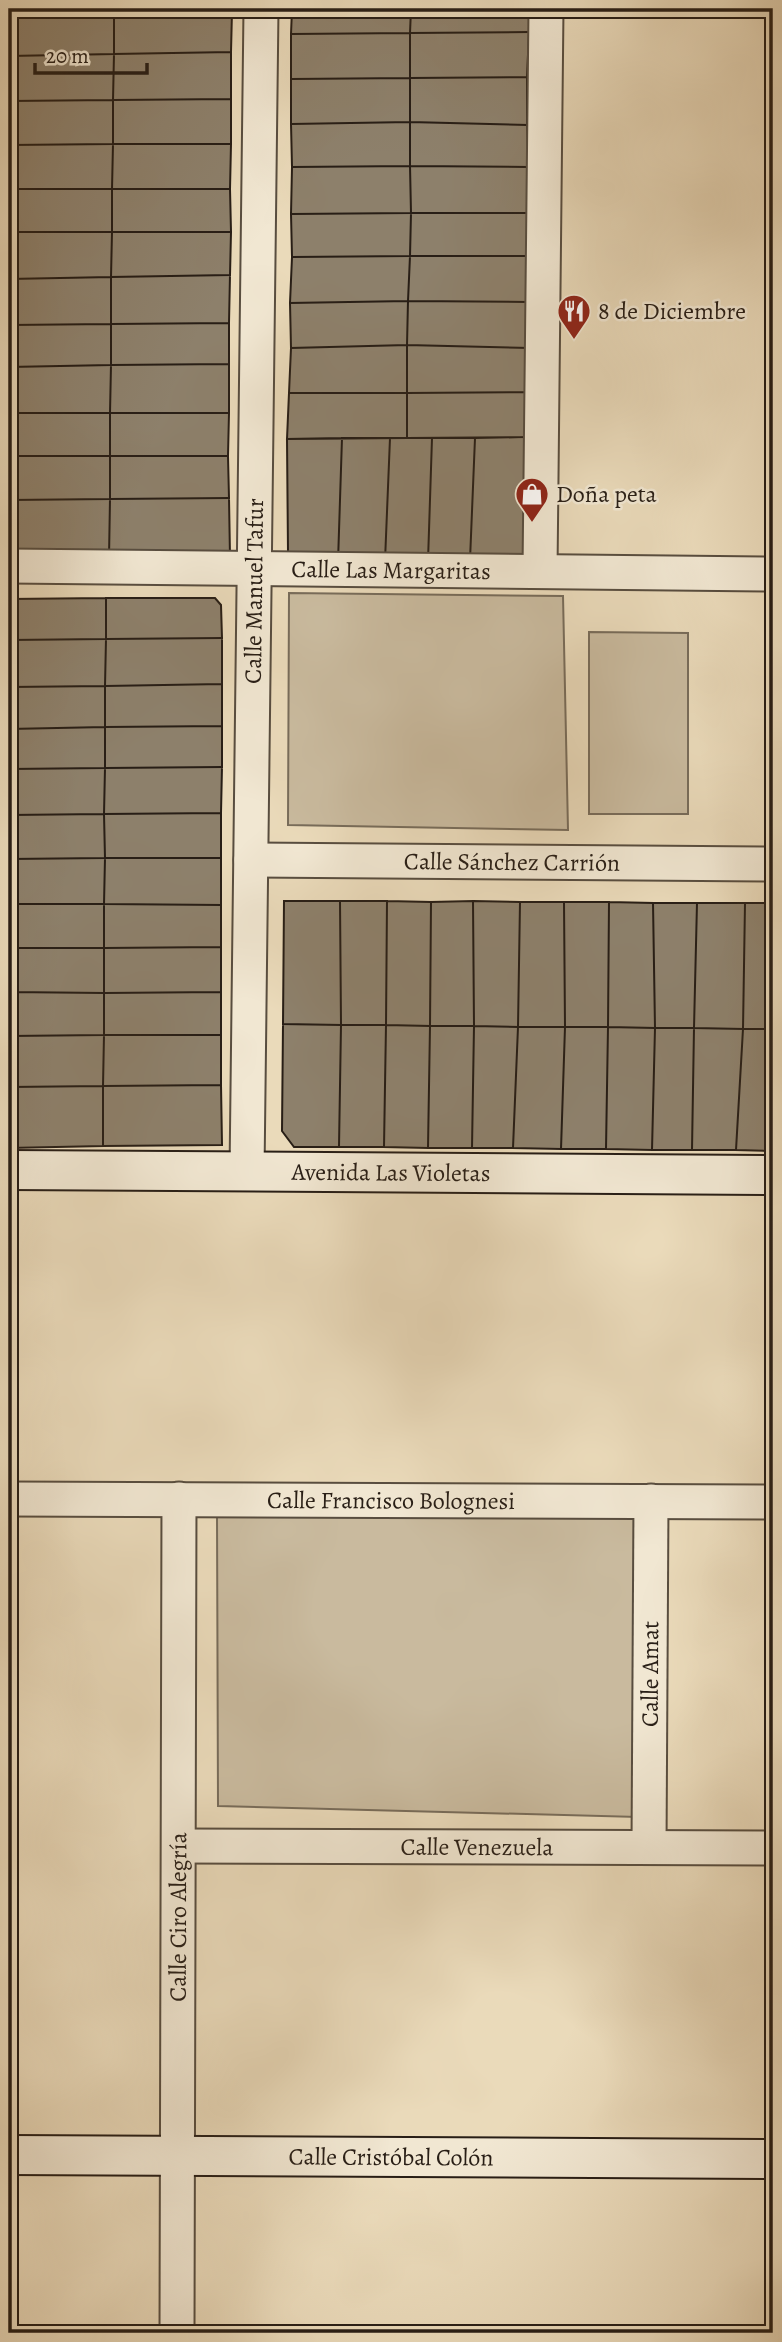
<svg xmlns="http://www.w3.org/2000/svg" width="782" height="2342" font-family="Alegreya,serif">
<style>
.green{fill:#c9ba9e;stroke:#786c5a;stroke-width:2}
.building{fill:#8d806b;stroke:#281e16;stroke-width:2}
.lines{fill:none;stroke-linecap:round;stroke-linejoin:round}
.street-casing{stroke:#584d3f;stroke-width:37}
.secondary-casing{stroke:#281e16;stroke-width:42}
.street{stroke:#f1e7d2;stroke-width:33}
.secondary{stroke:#f1e7d2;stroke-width:38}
.labels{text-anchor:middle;stroke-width:5;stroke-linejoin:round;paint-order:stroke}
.poi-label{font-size:24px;fill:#281e16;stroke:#f1e7d2;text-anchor:start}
.street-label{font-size:24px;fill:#281e16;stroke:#f1e7d2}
</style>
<rect width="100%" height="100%" fill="#eadaba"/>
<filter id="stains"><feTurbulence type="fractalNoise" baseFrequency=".00286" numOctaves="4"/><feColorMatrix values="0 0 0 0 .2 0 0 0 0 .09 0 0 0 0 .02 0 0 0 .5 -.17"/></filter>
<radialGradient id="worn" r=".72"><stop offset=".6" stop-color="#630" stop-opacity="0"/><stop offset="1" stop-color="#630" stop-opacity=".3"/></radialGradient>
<!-- green -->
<path class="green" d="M289,593L563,596L568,830L288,825Z
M589,632L688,633V814H589Z
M217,1514L639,1518L638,1817L218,1806Z"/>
<!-- building -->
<path class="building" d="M9,9H114V12H9Z
M114,9H232V11L114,12Z
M292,9H411L410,33L291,34Z
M411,9H530L529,32L410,33Z
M232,11L231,52L114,54V12Z
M9,12H114V54L9,56Z
M529,32L527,77L410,78V33Z
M410,33V78L291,79V34Z
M231,52V99L113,100L114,54Z
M114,54L113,100L9,101V56Z
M527,77V125L410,122V78Z
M410,78V122L291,124V79Z
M231,99V144H113V100Z
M113,100V144L9,145V101Z
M410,122V166L292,167L291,124Z
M410,122L527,125L528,167L410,166Z
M113,144H231L230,189H112Z
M113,144L112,189H9V145Z
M410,166L411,213L291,214L292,167Z
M410,166L528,167L529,213H411Z
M9,189H112V232H9Z
M112,189H230L231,232H112Z
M411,213L410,256L292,257L291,214Z
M411,213H529L528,256H410Z
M9,232H112L111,277L9,279Z
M112,232H231L230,275L111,277Z
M410,256L408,301L290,303L292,257Z
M410,256H528V302L408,301Z
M230,275L229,323L111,324V277Z
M111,277V324L9,325V279Z
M408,301L407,345L291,348L290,303Z
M408,301L528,302L529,348L407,345Z
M229,323V364L111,365V324Z
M111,324V365L9,367V325Z
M407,345V393H289L291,348Z
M407,345L529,348L527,392L407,393Z
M229,364V413H110L111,365Z
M111,365L110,413H9V367Z
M527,392L529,437L407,438V393Z
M289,393H407V438L287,439Z
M9,413H110V456H9Z
M110,413H229L228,456H110Z
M529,437L528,552L523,562L470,560L475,438Z
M342,438L338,562L295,560L288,552L287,439Z
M342,438H390L385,561L338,562Z
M390,438H432L428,561H385Z
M432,438H475L470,560L428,561Z
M9,456H110V499L9,500Z
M110,456H228L229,498L110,499Z
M229,498L230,557L109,558L110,499Z
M110,499L109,558L9,560V500Z
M106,598V639L9,640V599Z
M106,598H215L221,605L222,638L106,639Z
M222,638V684L105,686L106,639Z
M106,639L105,686L9,687V640Z
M222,684V726L105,727V686Z
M105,686V727L9,729V687Z
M222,726V767L105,768V727Z
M105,727V768L9,769V729Z
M222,767L221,813L104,814L105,768Z
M105,768L104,814L9,815V769Z
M221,813V858H105L104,814Z
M104,814L105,858L9,859V815Z
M105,858H221V905L104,904Z
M105,858L104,904H9V859Z
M284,901H340L341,1025L283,1024Z
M340,901H387L386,1025H341Z
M387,901L431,902L430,1026L386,1025Z
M473,901L474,1026H430L431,902Z
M473,901L520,902L518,1027L474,1026Z
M520,902H564L565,1027H518Z
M564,902H609L608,1027H565Z
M609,902L653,903L655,1028L608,1027Z
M653,903H697L694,1028H655Z
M697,903H745L743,1029L694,1028Z
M745,903H773V1029H743Z
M9,904H104V948H9Z
M104,904L221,905V947L104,948Z
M221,947V992L104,993V948Z
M9,948H104V993L9,992Z
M9,992L104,993V1035L9,1036Z
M221,992V1035H104V993Z
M283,1024L341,1025L339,1147H294L282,1131Z
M341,1025H386L384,1147H339Z
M386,1025L430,1026L428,1148L384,1147Z
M430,1026H474L472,1148H428Z
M474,1026L518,1027L513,1148H472Z
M518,1027H565L561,1149L513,1148Z
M565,1027H608L606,1149H561Z
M608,1027L655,1028L652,1150L606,1149Z
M655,1028H694L692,1150H652Z
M694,1028L743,1029L736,1150H692Z
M743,1029H773V1151L736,1150Z
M104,1035H221V1085L103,1086Z
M104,1035L103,1086L9,1087V1036Z
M221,1085L222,1145L103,1146V1086Z
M103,1086V1146L9,1148V1087Z"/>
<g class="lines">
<defs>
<g id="street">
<path id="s1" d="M9,566L773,574"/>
<path d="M540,571L546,9"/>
<path id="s2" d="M251,860L773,864"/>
<path id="s3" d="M247,1172L261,9"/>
<path id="s4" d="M9,1499L773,1502"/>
<path id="s5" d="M179,1846L773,1848"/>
<path id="s6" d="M649,1847L651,1501"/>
<path id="s7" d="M177,2333L179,1499"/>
</g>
<g id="secondary">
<path id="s8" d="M9,1170L773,1175"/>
<path id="s9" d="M9,2155L773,2159"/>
</g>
</defs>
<!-- street casing -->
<use href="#street" class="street-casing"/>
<!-- secondary casing -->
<use href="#secondary" class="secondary-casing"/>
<!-- street -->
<use href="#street" class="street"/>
<!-- secondary -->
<use href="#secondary" class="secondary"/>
</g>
<!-- icons -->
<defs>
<symbol id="restaurant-pin" viewBox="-11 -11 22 30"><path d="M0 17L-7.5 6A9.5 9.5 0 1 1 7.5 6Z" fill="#8f2418" stroke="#f1e7d2"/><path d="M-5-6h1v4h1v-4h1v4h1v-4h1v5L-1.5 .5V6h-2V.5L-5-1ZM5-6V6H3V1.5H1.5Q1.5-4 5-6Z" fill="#fff"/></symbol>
<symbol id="shop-pin" viewBox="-11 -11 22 30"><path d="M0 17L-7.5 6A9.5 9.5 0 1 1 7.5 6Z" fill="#8f2418" stroke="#f1e7d2"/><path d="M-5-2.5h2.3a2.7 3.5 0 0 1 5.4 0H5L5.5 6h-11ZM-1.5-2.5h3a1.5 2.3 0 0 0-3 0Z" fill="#fff"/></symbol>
</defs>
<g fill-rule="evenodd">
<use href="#restaurant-pin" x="555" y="292" width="38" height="52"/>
<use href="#shop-pin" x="513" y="475" width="38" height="52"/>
</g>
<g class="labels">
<!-- poi labels -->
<g class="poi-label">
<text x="598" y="319">8 de Diciembre</text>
<text x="556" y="502">Doña peta</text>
</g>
<!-- street labels -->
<g class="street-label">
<text dy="8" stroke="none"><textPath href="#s1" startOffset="382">Calle Las Margaritas</textPath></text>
<text dy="8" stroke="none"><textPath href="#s3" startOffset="581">Calle Manuel Tafur</textPath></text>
<text dy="8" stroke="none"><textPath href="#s2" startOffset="261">Calle Sánchez Carrión</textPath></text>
<text dy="8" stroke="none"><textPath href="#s8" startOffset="382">Avenida Las Violetas</textPath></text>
<text dy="8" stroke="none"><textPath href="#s4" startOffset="382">Calle Francisco Bolognesi</textPath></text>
<text dy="8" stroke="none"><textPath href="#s6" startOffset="173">Calle Amat</textPath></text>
<text dy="8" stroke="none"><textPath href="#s5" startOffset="298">Calle Venezuela</textPath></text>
<text dy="8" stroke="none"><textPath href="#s7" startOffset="416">Calle Ciro Alegría</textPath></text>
<text dy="8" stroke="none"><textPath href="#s9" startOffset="382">Calle Cristóbal Colón</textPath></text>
</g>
</g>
<!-- margin -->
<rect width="782" height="2342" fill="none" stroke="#eadaba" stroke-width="35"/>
<rect x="10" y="10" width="761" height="2321" fill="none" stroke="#281e16" stroke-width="3.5"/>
<rect x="18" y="18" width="747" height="2307" fill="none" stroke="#281e16" stroke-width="2"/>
<!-- scale -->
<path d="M35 63v10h112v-10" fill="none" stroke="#281e16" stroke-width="3.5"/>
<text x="46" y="63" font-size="21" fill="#281e16" stroke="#f1e7d2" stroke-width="5" paint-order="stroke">20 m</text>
<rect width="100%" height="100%" filter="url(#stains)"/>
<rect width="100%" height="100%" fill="url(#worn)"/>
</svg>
